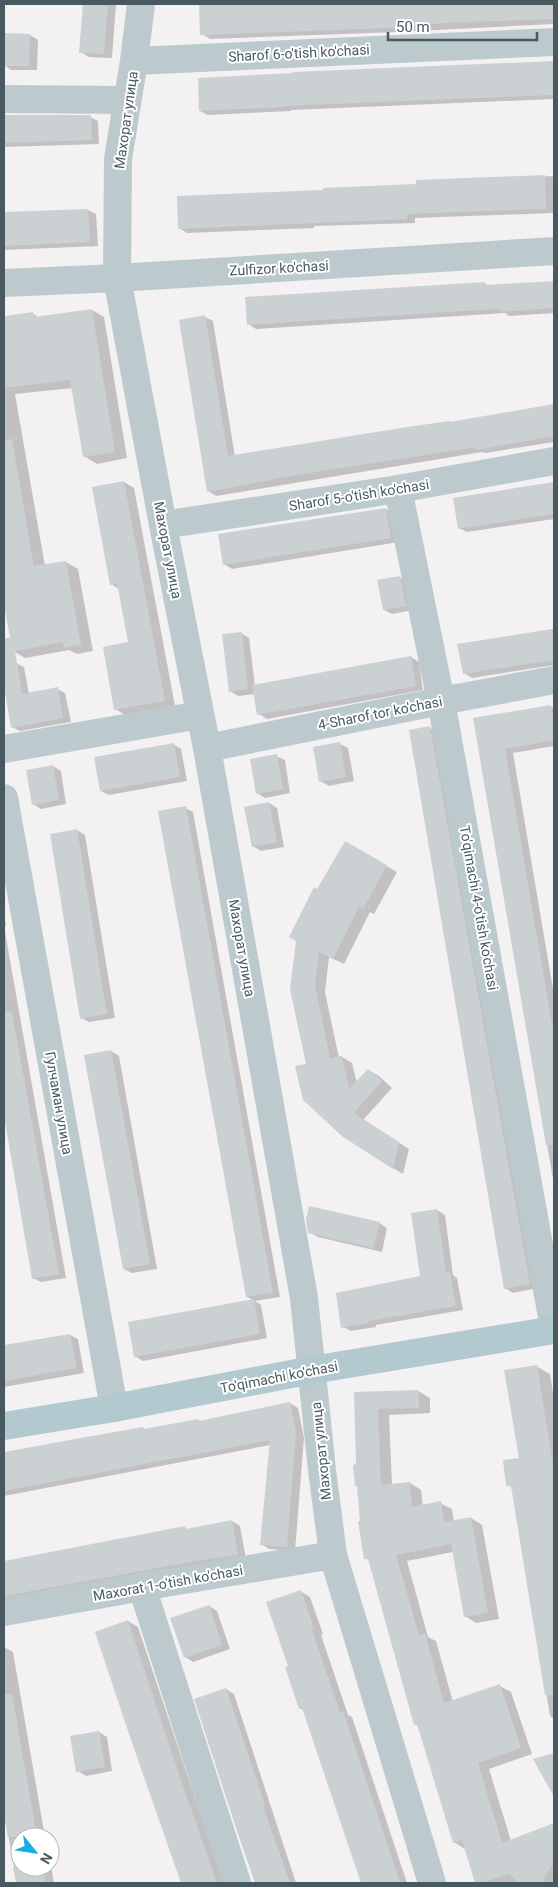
<svg xmlns="http://www.w3.org/2000/svg" width="558" height="1887" font-family="Roboto,sans-serif">
<style>
.shadow{fill:#0003}
.building{fill:#cbd0d3}
.lines{fill:none;stroke-linecap:round;stroke-linejoin:round}
.minor{stroke:#bccacd;stroke-width:28}
.major{stroke:#b1c9cf;stroke-width:28}
.labels{text-anchor:middle;stroke-width:4;stroke-linejoin:round;paint-order:stroke}
.street-label{font-size:14px;fill:#485a5f;stroke:#fff}
</style>
<rect width="100%" height="100%" fill="#f3f1f2"/>
<!-- shadow -->
<path class="shadow" d="M84,4H116L112,58L89,57L81,52Z
M200,4H554V24L398,32L210,39L202,34Z
M4,34L30,35L38,40L37,70H11L4,65Z
M554,62V99L291,110V111L208,115L200,111L294,74V73Z
M4,116L90,117L98,121L99,144L4,147Z
M554,176V213L415,218V223L314,226V228L187,233L179,228L417,186V181Z
M88,210L96,214L98,246L4,250V213Z
M554,282V313L509,316L505,313L256,329L248,324L484,283L489,286Z
M92,310L104,317L127,458L97,464L84,456L73,388L15,394L45,566L66,562L78,569L93,651L77,654L69,650L25,658L13,651L4,598V318L33,314L40,318Z
M205,317L213,321L235,457L554,406V442L485,453L482,452L216,496L208,491Z
M124,482L134,488L175,706L125,715L115,709L129,643L119,589L111,584Z
M554,484V519L467,532L459,528L455,499Z
M386,509L394,514L399,542L232,569L224,564Z
M399,577L408,582L413,610L392,614L384,610Z
M554,629V665L472,678L464,673L459,645Z
M241,633L249,638L255,686L411,657L419,662L423,690L267,719L259,714L255,694L238,696L230,691Z
M16,663L24,667L29,694L57,689L65,693L71,722L20,731L12,727L4,679V665Z
M551,707L554,708V746L513,753L554,995V1185L474,719Z
M429,728L438,732L538,1288L513,1293L505,1288Z
M173,744L181,749L187,781L109,795L101,791Z
M340,744L348,748L354,781L329,786L320,781Z
M276,756L285,760L290,793L265,798L257,793Z
M53,766L61,771L66,804L41,809L33,804Z
M269,803L277,808L284,847L261,851L253,846Z
M185,808L193,812L280,1297L255,1301L261,1305L267,1338L143,1361L135,1356L253,1300L247,1297Z
M77,830L85,835L115,1018L89,1022L81,1018Z
M345,843L397,872L374,914L370,912L344,964L329,957L325,992L339,1058L342,1057L352,1063L357,1083L368,1070L379,1076L392,1088L363,1120L409,1149L403,1174L393,1168L307,1065L318,891Z
M4,911L6,926H4L66,1278L41,1282L33,1278L4,1112Z
M111,1051L119,1056L157,1269L132,1273L124,1269Z
M437,1210L445,1215L453,1275L457,1278L463,1310L376,1325V1327L351,1331L343,1327L421,1277Z
M379,1223L387,1228L382,1252L318,1237L309,1232Z
M70,1335L78,1339L84,1373L4,1387V1346Z
M536,1366L550,1374L554,1399V1719L550,1716L513,1488L508,1485L520,1459Z
M418,1391L430,1398V1413L389,1415L392,1485L410,1483L421,1490L423,1506L440,1503L452,1509L454,1521L471,1518L482,1525L499,1619L476,1623L465,1616L453,1552L407,1561L428,1637L436,1641L453,1702L500,1686L511,1692L532,1754L489,1769L511,1841L554,1825V1883H476L465,1849L454,1842L419,1726L415,1724L369,1561L366,1558L357,1465L355,1394Z
M290,1403L298,1408L304,1438L295,1551L269,1549L261,1544L270,1445L4,1496V1453L92,1437L146,1430L198,1420L201,1422Z
M232,1521L240,1526L246,1559L4,1603V1563L185,1528L188,1530Z
M300,1591L310,1597L323,1634L321,1635L348,1715L352,1717L407,1883H363L304,1711L300,1708L290,1667Z
M209,1606L217,1611L230,1649L193,1662L185,1657Z
M128,1621L138,1627L211,1846L225,1883H182L96,1632Z
M4,1647L13,1652L45,1837H20V1867H50V1861L54,1883H17L4,1811Z
M226,1689L234,1694L296,1883H256L196,1699Z
M99,1732L107,1737L112,1771L86,1776L78,1771Z"/>
<!-- building -->
<path class="building" d="M83,4H108L104,54L79,53Z
M199,4H554V19L444,23L389,28L200,35Z
M4,33L30,34L29,66H4Z
M554,61V95L284,106V107L199,111L198,78L293,73V72Z
M4,115H91L92,140L4,143Z
M545,175L546,209L407,214V219L178,229L177,196L323,190V188L416,184V180Z
M88,209L90,242L4,246V212Z
M554,281V308L500,312V309L447,312L247,325L245,297L485,282V285Z
M92,309L115,452L83,457L70,380L4,388V316L33,312L34,317Z
M205,315L228,456L407,427L450,421V422L554,404V436L476,450V447L297,475L207,492L179,320Z
M12,439L34,566L66,561L81,645L64,648L63,642L15,651L22,694L58,687L63,718L11,728L4,686V638H10L4,605V440Z
M124,481L165,701L114,710L103,647L128,642L117,583L110,585L92,487Z
M554,482V514L458,529L453,498Z
M386,508L391,538L223,565L218,534Z
M400,576L406,606L383,610L377,580Z
M552,629L554,660L463,674L457,644Z
M242,632L248,689L229,692L222,634Z
M411,656L416,686L257,715L252,685Z
M551,705L554,723V740L505,749L554,1036V1145H546L473,718Z
M430,726L530,1284L504,1289L409,730Z
M340,742L346,777L319,782L313,747Z
M174,743L180,777L100,791L94,757Z
M277,754L283,789L256,794L250,759Z
M53,765L59,800L32,805L26,770Z
M269,802L277,842L252,847L244,807Z
M186,806L273,1293L246,1297L158,811Z
M77,829L107,1014L80,1019L50,834Z
M345,841L387,865L363,909L359,907L333,959L319,952L315,985L330,1058L342,1056L349,1089L368,1069L382,1081L354,1113L399,1142L393,1169L343,1137L303,1100L295,1066L306,1064L290,989L296,941L289,937L314,887L317,889Z
M4,1012H12L59,1274L32,1279L4,1116Z
M111,1050L150,1264L123,1269L84,1055Z
M309,1206L380,1222L373,1248L308,1233L306,1219Z
M437,1209L446,1272H450L456,1306L368,1321V1323L341,1328L336,1293L420,1276L411,1213Z
M254,1299L260,1334L134,1357L128,1322Z
M70,1334L77,1368L4,1381V1345Z
M537,1365L554,1471V1695H545L511,1486H506L503,1460L519,1458L504,1370Z
M419,1390V1408L378,1409L381,1485L410,1482L412,1507L441,1501L444,1522L471,1517L488,1613L464,1617L451,1544L396,1555L419,1635L425,1633L444,1703L500,1684L521,1748L478,1763L502,1843L554,1823V1862L546,1874L543,1883H518L509,1874L481,1883H475L462,1840L453,1843L417,1724L414,1725L368,1559H364L358,1521H360L357,1486H355L353,1465L356,1464L354,1392Z
M290,1402L296,1432L287,1547L260,1545L270,1440L4,1491V1452L92,1436L143,1427L144,1429L198,1419L199,1421Z
M232,1520L238,1555L202,1560L4,1596V1561L185,1526L186,1529Z
M301,1590L314,1629L312,1630L340,1712L343,1711L400,1883H361L302,1708L299,1709L285,1667L288,1666L266,1602Z
M209,1605L222,1645L184,1658L170,1618Z
M128,1620L182,1783L217,1883H181L129,1734L95,1632Z
M226,1688L265,1805L263,1806L290,1883H255L238,1834L194,1699Z
M4,1694H12L37,1837H8L4,1816Z
M99,1731L105,1767L76,1772L70,1736Z
M554,1753V1797L533,1759Z
M13,1867H43L46,1883H16Z"/>
<g class="lines">
<!-- minor -->
<path class="minor" d="M141,4L134,61L118,159L117,278L163,525L207,748L304,1298L322,1470L333,1555L432,1883
M134,61L554,42
M4,99L127,100
M4,283L117,278L554,251
M398,489L441,701L554,1328
M163,525L398,489L554,461
M207,748L441,701L554,680
M4,749L200,715
M4,798L114,1408
M142,1587L237,1883
M4,1612L142,1587L333,1555"/>
<!-- major -->
<path class="major" d="M4,1426L114,1408L312,1370L554,1330"/>
</g>
<g class="labels">
<!-- street labels -->
<g class="street-label">
<text transform="translate(299 53) rotate(-3)" y="5">Sharof 6-o'tish ko'chasi</text>
<text transform="translate(126 120) rotate(-82)" y="5">Махорат улица</text>
<text transform="translate(279 268) rotate(-3)" y="5">Zulfizor ko'chasi</text>
<text transform="translate(359 495) rotate(-9)" y="5">Sharof 5-o'tish ko'chasi</text>
<text transform="translate(168 550) rotate(79)" y="5">Махорат улица</text>
<text transform="translate(380 713) rotate(-11)" y="5">4-Sharof tor ko'chasi</text>
<text transform="translate(479 908) rotate(80)" y="5">To'qimachi 4-o'tish ko'chasi</text>
<text transform="translate(242 948) rotate(80)" y="5">Махорат улица</text>
<text transform="translate(59 1103) rotate(80)" y="5">Гулчаман улица</text>
<text transform="translate(279 1377) rotate(-11)" y="5">To'qimachi ko'chasi</text>
<text transform="translate(321 1451) rotate(-96)" y="5">Махорат улица</text>
<text transform="translate(168 1583) rotate(-10)" y="5">Maxorat 1-o'tish ko'chasi</text>
</g>
</g>
<!-- border -->
<rect width="558" height="1887" fill="none" stroke="#485a5f" stroke-width="10"/>
<!-- north arrow -->
<g transform="translate(35 1852) rotate(120)"><circle r="24" fill="#ffffff" stroke="#b6bdbf"/>
<path d="M0-4L9 19L0 12L-9 19Z" fill="#18abe6"/>
<text y="-8" font-size="14" font-weight="bold" text-anchor="middle" fill="#485a5f">N</text>
</g>
<!-- scale -->
<path d="M388 32v8h149v-8" fill="none" stroke="#485a5f" stroke-width="2.5"/>
<text x="396" y="32" font-size="15" fill="#485a5f" stroke="#ffffff" stroke-width="4" paint-order="stroke">50 m</text>
</svg>
